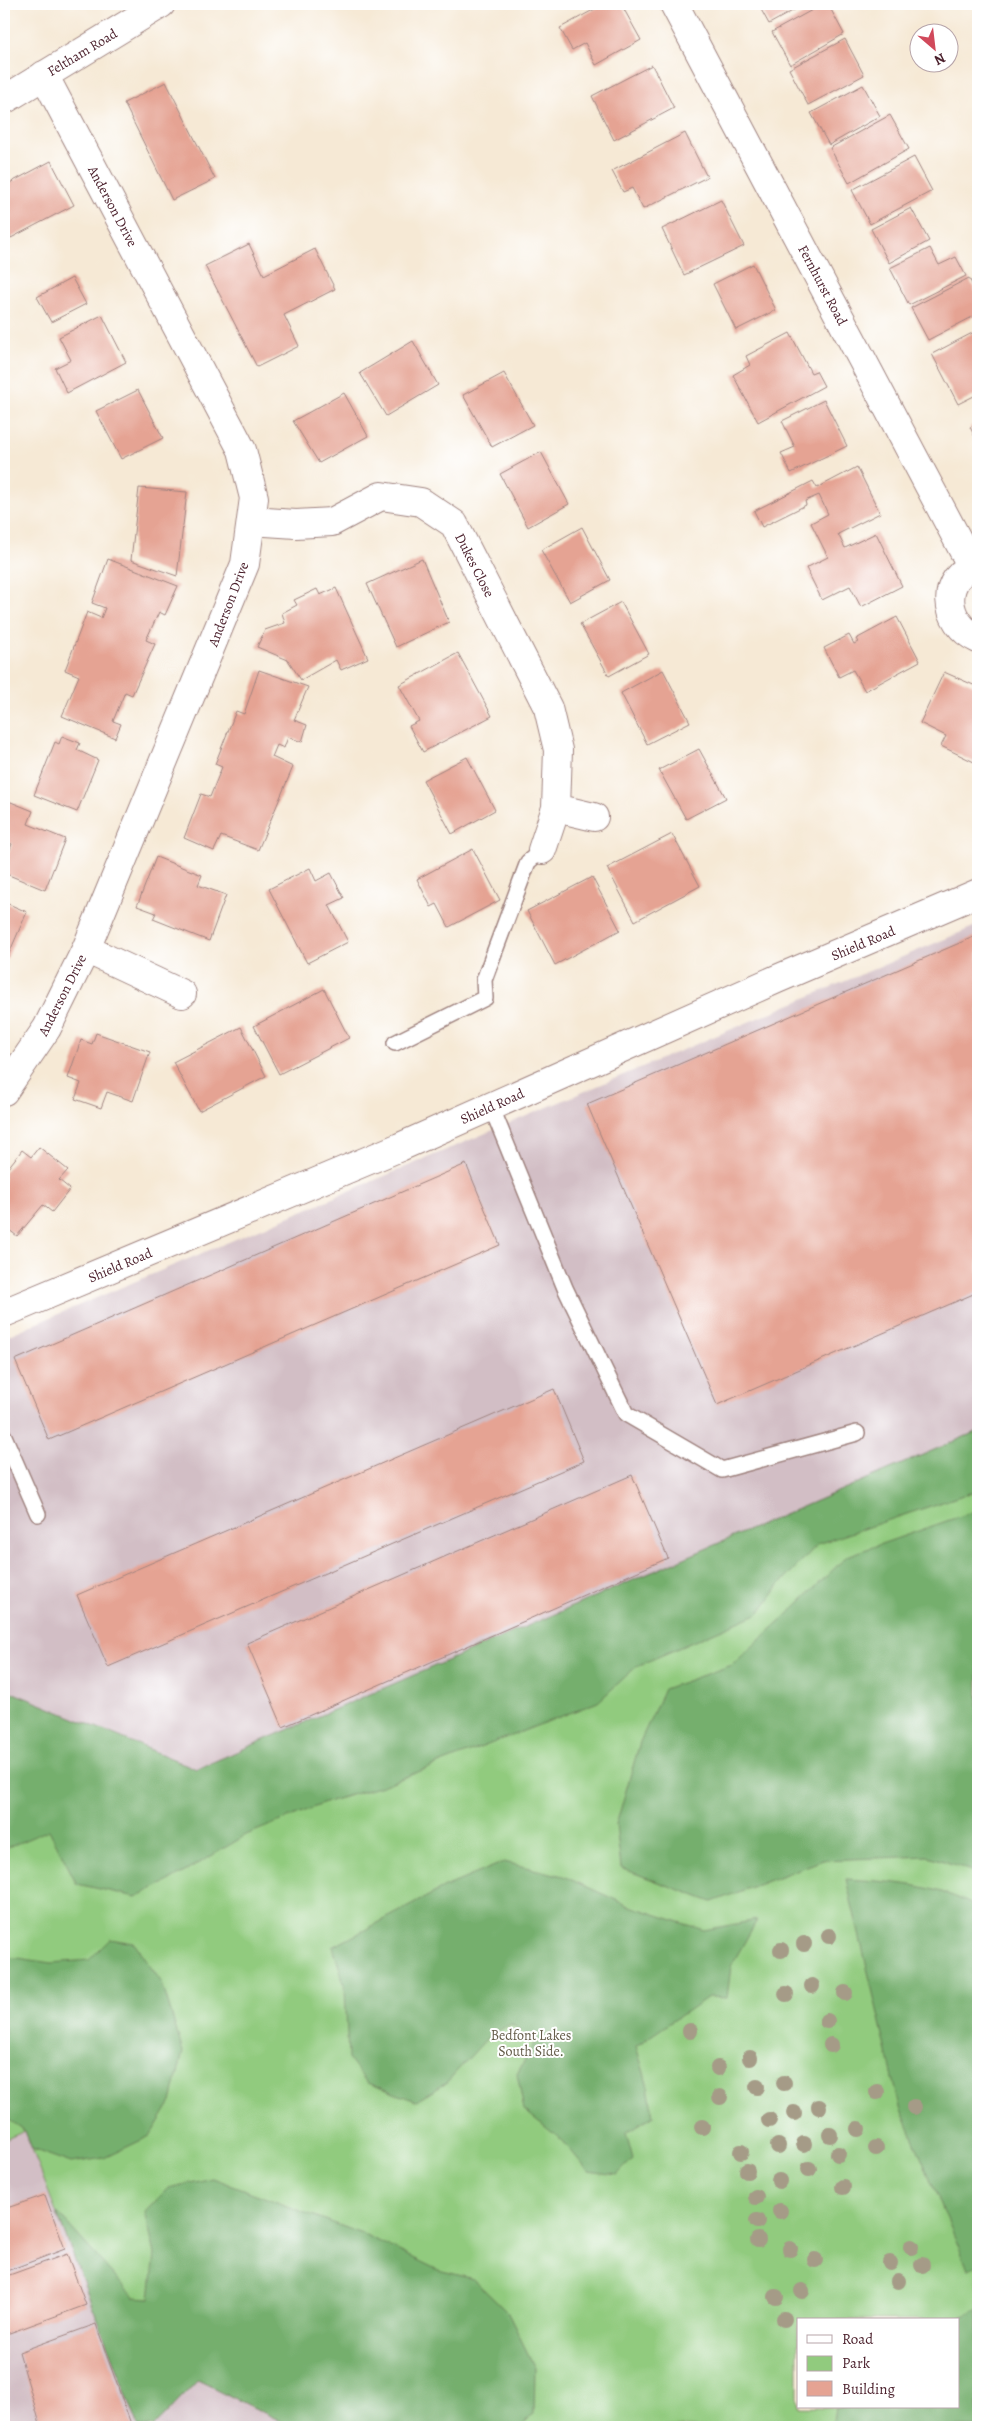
<svg xmlns="http://www.w3.org/2000/svg" width="982" height="2431" font-family="Alegreya,serif">
<style>
.industrial{fill:#d2bec5}
.green{fill:#91cb7e;stroke:#6e7554;fill-rule:evenodd}
.forest{fill:#74af6d;stroke:#5f674c}
.building{fill:#e5a393}
.lines{fill:none;stroke-linecap:round;stroke-linejoin:round}
.lane-casing{stroke:#a08480;stroke-width:18}
.street-casing{stroke:#a08480;stroke-width:30}
.secondary-casing{stroke:#a08480;stroke-width:30}
.lane{stroke:#fff;stroke-width:15}
.street{stroke:#fff;stroke-width:28}
.secondary{stroke:#fff;stroke-width:28}
.tree{fill:#a59b87}
.labels{text-anchor:middle;stroke-width:4;stroke-linejoin:round;paint-order:stroke}
.street-label{font-size:14px;fill:#4a1f2b;stroke:#fff}
.park-label{font-size:14px;fill:#635b48;stroke:#fff}
</style>
<rect width="100%" height="100%" fill="#fff"/>
<filter id="ink" filterUnits="userSpaceOnUse"><feTurbulence type="fractalNoise" baseFrequency=".02" numOctaves="2"/><feDisplacementMap in="SourceGraphic" scale="10" xChannelSelector="R" yChannelSelector="G"/><feConvolveMatrix kernelMatrix="1 2 1 2 8 2 1 2 1" color-interpolation-filters="sRGB"/></filter>
<filter id="wash" filterUnits="userSpaceOnUse"><feTurbulence type="fractalNoise" baseFrequency=".0096" numOctaves="4" result="noise"/><feDisplacementMap in="SourceGraphic" scale="20" xChannelSelector="R" yChannelSelector="G"/><feGaussianBlur stdDeviation="1.12" result="paint"/><feColorMatrix in="noise" values="0 0 0 0 0 0 0 0 0 0 0 0 0 0 0 0 0 1.4 0 .05"/><feComposite in="paint" operator="in"/></filter>
<g filter="url(#wash)">
<rect width="100%" height="100%" fill="#f6e9d5"/>
<!-- industrial -->
<path class="industrial" d="M978,925V1431L197,1769L4,1689V1337Z
M25,2131L139,2427H4V2140Z
M198,2380L293,2427H153Z"/>
<!-- green -->
<path class="green" d="M978,1431V2427H293L198,2380L153,2427H139L25,2131L4,2140V1689L197,1769ZM798,2320H958V2407H798Z"/>
<!-- forest -->
<path class="forest" d="M978,1431V1490L818,1544L779,1585L759,1613L637,1666L598,1702L382,1786L330,1801L246,1835L173,1879L136,1897L77,1884L49,1830L4,1849V1689L197,1769Z
M978,1510V1873L929,1856L823,1860L712,1902L621,1868L616,1825L640,1742L664,1689L732,1665L786,1616L847,1556Z
M504,1862L563,1876L627,1905L704,1930L757,1920L731,1966L727,1998L708,1997L636,2046L648,2086L653,2116L626,2133L633,2159L617,2175L588,2171L563,2141L524,2110L517,2074L536,2040L511,2024L490,2035L445,2084L416,2101L367,2083L348,2058L345,1987L333,1947L445,1887Z
M846,1879C893,1882 937,1884 978,1908V2265L968,2269L900,2107Z
M110,1939L134,1943L162,1983L183,2052L171,2102L150,2136L104,2158L71,2163L32,2149L25,2131L4,2117V1958H18L51,1963L89,1960Z
M213,2178L368,2236L436,2269L473,2279L508,2313L535,2368L534,2414L521,2427H293L198,2380L153,2427H139L56,2211L133,2297L150,2298L155,2254L145,2212L168,2188Z
M978,2309V2427H832L835,2407H958V2320H955Z"/>
<g id="blocks">
<!-- building -->
<path class="building" d="M604,4H621L641,40L596,65L585,43L572,50L560,28Z
M758,4H805L769,24Z
M823,4H828L844,34L790,65L772,32Z
M845,39L864,75L808,105L789,69Z
M652,65L674,108L614,140L592,96Z
M166,82L215,179L172,200L124,103Z
M863,85L880,116L829,145L811,113Z
M890,115L909,149L849,183L830,148Z
M685,133L707,177L643,209L632,188L623,192L612,171Z
M914,157L932,191L870,224L852,190Z
M51,161L74,205L11,238L4,224V186Z
M721,200L744,246L684,275L662,229Z
M911,208L929,241L889,263L871,229Z
M249,244L264,275L315,249L335,289L284,315L299,346L257,367L205,266Z
M930,248L939,265L956,257L966,276L909,305L890,268Z
M753,264L776,310L736,330L713,284Z
M72,278L86,304L51,322L37,297Z
M969,278L978,297V314L928,340L911,308Z
M102,315L126,362L67,393L55,368L71,360L59,337Z
M976,331L978,335V394L958,404L932,354Z
M790,333L811,373L816,371L824,386L758,422L733,375L750,365L746,356Z
M413,341L438,385L386,416L360,373Z
M504,373L533,425L492,447L463,395Z
M138,390L163,438L121,459L96,411Z
M344,393L368,436L319,463L293,421Z
M824,400L847,446L791,473L781,453L795,447L782,421Z
M978,423V443L970,427Z
M541,452L569,504L528,527L500,474Z
M857,467L880,513L838,534L845,548L876,533L902,586L861,607L850,586L822,600L806,568L828,557L811,523L828,514L819,495L805,501L806,505L762,527L754,511L813,481L817,488Z
M139,488L187,492L177,576L131,560Z
M582,527L610,580L570,602L541,550Z
M108,559L178,586L165,615L159,612L146,640L155,644L132,695L125,692L113,721L121,724L115,738L62,716L79,676L65,670L87,612L101,618L105,608L92,603Z
M422,559L449,622L396,647L367,584Z
M336,588L368,658L341,670L336,660L301,680L288,660L257,647L265,630L285,623L282,613L297,605L294,600L317,589L320,595Z
M621,602L649,654L609,676L580,624Z
M897,617L920,661L865,691L853,670L839,677L824,648L849,635L854,644L858,642L856,639Z
M458,653L492,716L423,752L409,726L419,721L399,685Z
M259,670L308,687L294,720L307,725L302,742L288,737L284,748L277,745L272,757L293,767L258,850L221,836L214,851L184,838L201,794L210,797L222,767L215,764L236,711L244,714Z
M663,670L690,722L647,744L621,693Z
M944,672L978,687V754L974,762L941,746L946,736L920,723Z
M62,736L80,743L77,750L98,760L77,812L34,795L55,742L59,744Z
M699,749L726,798L686,819L659,770Z
M467,757L495,810L452,834L423,780Z
M6,800L33,811L28,824L65,839L45,890L4,873V865L12,844L4,840Z
M672,834L700,886L635,921L607,868Z
M473,849L500,900L449,927L437,904L431,907L417,879Z
M156,857L202,875L198,885L226,895L209,941L153,919L156,913L137,906Z
M310,868L316,881L331,873L344,898L329,905L348,942L307,963L269,889Z
M592,877L620,930L555,965L527,911Z
M4,902L27,912L4,965Z
M978,935V1292L717,1405L587,1104Z
M324,989L349,1038L279,1074L254,1026Z
M241,1027L266,1076L199,1111L173,1062Z
M96,1033L150,1052L133,1101L107,1092L101,1108L75,1099L81,1083L68,1078L81,1040L92,1044Z
M39,1147L68,1170L59,1180L70,1189L52,1212L43,1205L17,1236L4,1226V1173L22,1150L31,1157Z
M466,1164L500,1245L49,1440L15,1360Z
M554,1389L584,1461L108,1667L77,1595Z
M632,1475L668,1558L283,1727L247,1643Z
M45,2195L65,2249L4,2272V2209Z
M67,2254L86,2305L4,2335V2277Z
M96,2324L132,2427H41L19,2352Z"/>
</g>
</g>
<g filter="url(#ink)">
<use href="#blocks" fill-opacity="0" stroke="#a08480" stroke-width="1"/>
<g class="lines">
<defs>
<path id="lane" d="M395,1043L485,998L484,980L528,862L542,850
M491,1106L565,1288L626,1414L722,1470L857,1433
M4,1436L38,1514"/>
<path id="street" d="M674,4L972,567
M251,521L296,524L332,522L381,496L421,502L454,524L548,708L558,750L556,808L542,850
M978,565C939,576 943,623 978,639
M556,808L594,817
M86,949L182,994
M4,1091L47,1028L86,949L245,564L254,498L242,450L44,75
M4,1313L400,1147L777,979L978,893"/>
<path id="secondary" d="M4,100L161,4"/>
</defs>
<!-- lane casing -->
<use href="#lane" class="lane-casing"/>
<!-- street casing -->
<use href="#street" class="street-casing"/>
<!-- secondary casing -->
<use href="#secondary" class="secondary-casing"/>
<!-- lane -->
<use href="#lane" class="lane"/>
<!-- street -->
<use href="#street" class="street"/>
<!-- secondary -->
<use href="#secondary" class="secondary"/>
</g>
<!-- trees -->
<g class="tree">
<circle cx="829" cy="1936" r="8"/>
<circle cx="804" cy="1944" r="8"/>
<circle cx="781" cy="1950" r="8"/>
<circle cx="812" cy="1986" r="8"/>
<circle cx="845" cy="1993" r="8"/>
<circle cx="786" cy="1994" r="8"/>
<circle cx="827" cy="2021" r="8"/>
<circle cx="690" cy="2031" r="8"/>
<circle cx="831" cy="2045" r="8"/>
<circle cx="750" cy="2058" r="8"/>
<circle cx="718" cy="2068" r="8"/>
<circle cx="784" cy="2083" r="8"/>
<circle cx="757" cy="2087" r="8"/>
<circle cx="877" cy="2092" r="8"/>
<circle cx="720" cy="2097" r="8"/>
<circle cx="819" cy="2107" r="8"/>
<circle cx="914" cy="2107" r="8"/>
<circle cx="794" cy="2113" r="8"/>
<circle cx="769" cy="2120" r="8"/>
<circle cx="702" cy="2127" r="8"/>
<circle cx="858" cy="2129" r="8"/>
<circle cx="830" cy="2135" r="8"/>
<circle cx="804" cy="2144" r="8"/>
<circle cx="778" cy="2146" r="8"/>
<circle cx="876" cy="2148" r="8"/>
<circle cx="741" cy="2152" r="8"/>
<circle cx="838" cy="2154" r="8"/>
<circle cx="809" cy="2169" r="8"/>
<circle cx="747" cy="2171" r="8"/>
<circle cx="779" cy="2181" r="8"/>
<circle cx="843" cy="2187" r="8"/>
<circle cx="756" cy="2197" r="8"/>
<circle cx="780" cy="2211" r="8"/>
<circle cx="757" cy="2221" r="8"/>
<circle cx="758" cy="2240" r="8"/>
<circle cx="911" cy="2247" r="8"/>
<circle cx="790" cy="2249" r="8"/>
<circle cx="815" cy="2260" r="8"/>
<circle cx="890" cy="2263" r="8"/>
<circle cx="922" cy="2265" r="8"/>
<circle cx="898" cy="2281" r="8"/>
<circle cx="802" cy="2291" r="8"/>
<circle cx="776" cy="2297" r="8"/>
<circle cx="784" cy="2319" r="8"/>
</g>
</g>
<g class="labels">
<!-- street labels -->
<g class="street-label">
<text transform="translate(82 52) rotate(-31)" y="5">Feltham Road</text>
<text transform="translate(113 206) rotate(62)" y="5">Anderson Drive</text>
<text transform="translate(823 285) rotate(62)" y="5">Fernhurst Road</text>
<text transform="translate(475 565) rotate(63)" y="5">Dukes Close</text>
<text transform="translate(228 604) rotate(-69)" y="5">Anderson Drive</text>
<text transform="translate(863 943) rotate(-23)" y="5">Shield Road</text>
<text transform="translate(62 995) rotate(-63)" y="5">Anderson Drive</text>
<text transform="translate(492 1106) rotate(-24)" y="5">Shield Road</text>
<text transform="translate(120 1265) rotate(-23)" y="5">Shield Road</text>
</g>
<!-- park labels -->
<g class="park-label">
<text x="531" y="2040">Bedfont Lakes<tspan x="531" dy="16">South Side.</tspan></text>
</g>
</g>
<!-- margin -->
<rect width="982" height="2431" fill="none" stroke="#fff" stroke-width="20"/>
<!-- legend -->
<rect x="797" y="2318" width="162" height="90" fill="#ffffff" stroke="#b7a5aa"/>
<rect x="807" y="2335" width="25" height="8" fill="#ffffff" stroke="#b7a5aa"/>
<text x="842" y="2344" font-size="15" fill="#4a1f2b">Road</text>
<rect x="807" y="2356" width="25" height="15" fill="#91cb7e" stroke="#b7a5aa"/>
<text x="842" y="2368" font-size="15" fill="#4a1f2b">Park</text>
<rect x="807" y="2381" width="25" height="15" fill="#e5a393" stroke="#b7a5aa"/>
<text x="842" y="2394" font-size="15" fill="#4a1f2b">Building</text>
<!-- north arrow -->
<g transform="translate(934 48) rotate(152)"><circle r="24" fill="#ffffff" stroke="#b7a5aa"/>
<path d="M0-4L9 19L0 12L-9 19Z" fill="#d1495b"/>
<text y="-8" font-size="14" font-weight="bold" text-anchor="middle" fill="#4a1f2b">N</text>
</g>
</svg>
